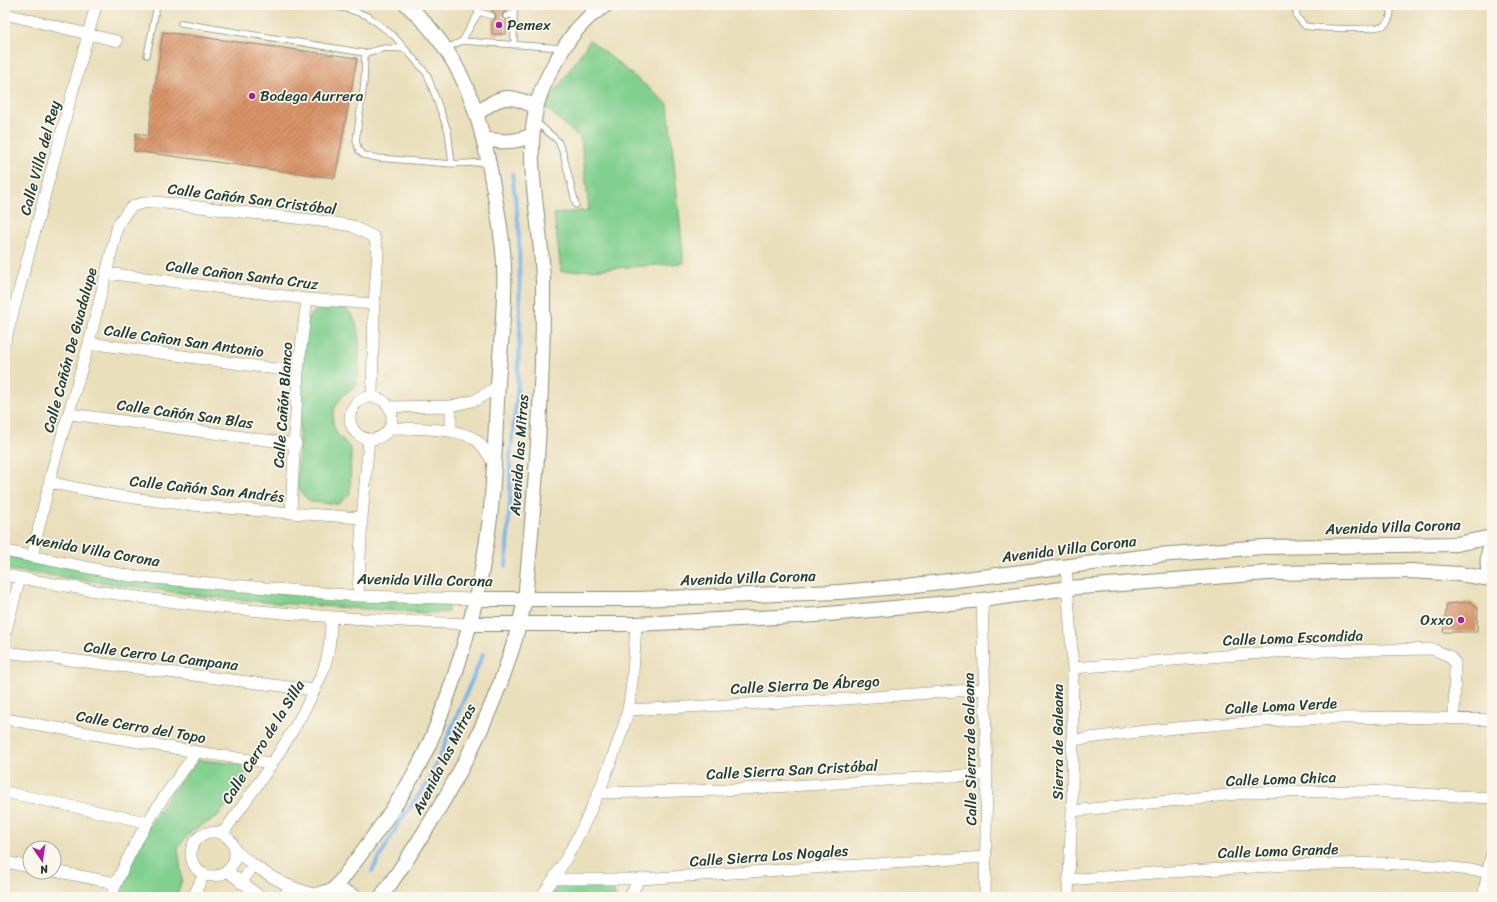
<svg xmlns="http://www.w3.org/2000/svg" width="1497" height="902" font-family="Sriracha,sans-serif">
<style>
.green{fill:#82d090;stroke:#508662}
.lines{fill:none;stroke-linecap:round;stroke-linejoin:round}
.stream{stroke:#78b4ea;stroke-width:4}
.building{fill:url(#building-hatch)}
.service-casing{stroke:#848e78;stroke-width:7}
.minor-casing{stroke:#848e78;stroke-width:12}
.tertiary-casing{stroke:#848e78;stroke-width:16}
.service{stroke:#fff;stroke-width:5.5}
.minor{stroke:#fff;stroke-width:11}
.tertiary{stroke:#fff;stroke-width:14}
.poi-dot{fill:#b5179e;stroke:#fbf7ec;stroke-width:1.5}
.labels{text-anchor:middle;stroke-width:3.5;stroke-linejoin:round;paint-order:stroke}
.poi-label{font-size:15px;fill:#1f3d34;stroke:#fbf7ec;text-anchor:start}
.street-label{font-size:15px;fill:#1f3d34;stroke:#fbf7ec}
</style>
<defs>
<pattern id="building-hatch" width="6" height="6" patternUnits="userSpaceOnUse"><rect width="6" height="6" fill="#d99368"/><path d="M-1 1l2-2M0 6l6-6M5 7l2-2" fill="none" stroke="#af7956"/></pattern>
</defs>
<rect width="100%" height="100%" fill="#fbf7ec"/>
<filter id="ink" filterUnits="userSpaceOnUse"><feTurbulence type="fractalNoise" baseFrequency=".025" numOctaves="2"/><feDisplacementMap in="SourceGraphic" scale="8" xChannelSelector="R" yChannelSelector="G"/><feConvolveMatrix kernelMatrix="1 2 1 2 8 2 1 2 1" color-interpolation-filters="sRGB"/></filter>
<filter id="wash" filterUnits="userSpaceOnUse"><feTurbulence type="fractalNoise" baseFrequency=".012" numOctaves="4" result="noise"/><feDisplacementMap in="SourceGraphic" scale="16" xChannelSelector="R" yChannelSelector="G"/><feGaussianBlur stdDeviation="0.9" result="paint"/><feColorMatrix in="noise" values="0 0 0 0 0 0 0 0 0 0 0 0 0 0 0 0 0 1.4 0 .05"/><feComposite in="paint" operator="in"/></filter>
<g filter="url(#wash)">
<rect width="100%" height="100%" fill="#eadfbb"/>
<!-- green -->
<path class="green" d="M590,40L668,104L684,263L561,272L554,214L589,210L581,139L545,107Z
M331,307C334,307 340,306 343,308C366,317 358,365 357,385C342,394 327,410 335,430C338,437 347,443 351,450L350,494L338,504L310,502L300,491L297,484L305,321L315,311Z
M5,556L129,577L448,604V612L427,613L276,603L210,597L10,570L5,569Z
M198,760L241,764L248,780L217,817L190,832L178,848L182,880L176,897H115L139,842L171,793Z
M606,884L613,889L616,897H548L554,887L563,885Z"/>
<g class="lines">
<!-- stream -->
<path class="stream" d="M506,566L510,499V458L517,394L520,330L519,228L512,174
M372,871L399,823L430,779L483,654"/>
</g>
<g id="blocks">
<!-- building -->
<path class="building" d="M492,6H506V12L503,13L502,17L506,20V34H492V20L495,19L496,15L492,11Z
M163,32L357,58L335,178L134,151L136,133L148,136Z
M1471,602L1478,608L1477,632H1443L1447,604Z"/>
</g>
</g>
<g filter="url(#ink)">
<use href="#blocks" fill-opacity="0" stroke="#848e78" stroke-width="1"/>
<g class="lines">
<defs>
<path id="service" d="M324,5L347,9L368,16L394,36L427,74L448,131L452,164
M473,5L479,12L492,16
M1295,5L1297,17L1305,26C1317,28 1377,31 1385,25C1391,20 1391,12 1391,5
M514,14V45
M506,16L514,14L515,5
M181,23L365,53
M462,41L563,48
M447,48L462,41L479,12
M404,49L385,48L365,53L364,83L356,141L359,151L364,155L378,158L452,164L489,162
M147,55L157,5
M535,121L558,141L563,153L576,205"/>
<path id="minor" d="M5,14L117,41
M106,273L307,299L374,304
M5,342L96,5
M89,343L298,372
M350 418a21 21 0 1 1 42 0a21 21 0 1 1-42 0Z
M389,407L451,406L476,400L498,386
M70,414L296,444
M390,428C412,429 459,427 476,440C484,446 489,456 494,465
M451,431V406
M50,482C151,507 259,510 362,518
M291,513L298,372L307,299
M5,551L130,576L358,596L477,599
M32,557L53,467L89,343L118,225C130,205 133,203 156,202L329,222L352,226L374,237L378,253L374,304L372,397
M1066,567L1073,668L1072,811L1068,897
M5,575C158,605 314,619 470,624
M358,596L362,518L369,439
M982,600L987,774L985,897
M5,634L20,578
M5,652L314,690
M1073,668L1274,652L1432,649L1449,656L1455,663L1454,718
M628,710L845,699L984,689
M5,719L197,752L271,763
M1073,740C1115,735 1157,729 1199,726C1296,717 1395,715 1492,720
M5,792L146,822
M599,793L724,790L987,774
M1072,811L1256,792L1370,791L1492,798
M191 854a22 22 0 1 1 44 0a22 22 0 1 1-44 0Z
M223,833C257,786 297,731 320,678C329,660 331,637 331,618
M236,851C261,872 286,888 318,895
M5,862L30,867
M54,871L116,883
M227,871L261,897
M554,879H640L986,857
M1068,880L1152,873L1289,865L1379,863L1435,866L1489,872
M241,883L253,866
M111,897C131,843 162,797 197,752
M193,897L204,874
M283,897L291,887
M541,897C571,856 593,809 611,761C617,744 625,727 628,709C634,681 634,653 636,624
M629,897L640,879
M1483,897L1492,851"/>
<path id="tertiary" d="M477,114C500,95 509,93 536,107
M484,139C502,142 516,143 532,135
M1492,543C1486,555 1486,569 1492,580
M477,599H636L840,592L908,586L1158,555L1264,547L1456,544L1492,537
M470,624H636L817,615L982,600L1068,588L1267,573L1410,571L1459,574L1491,579
M333,891C371,840 412,789 435,730C462,662 481,591 490,518C495,474 495,430 498,385C500,346 506,306 504,266C503,239 498,212 493,186C481,115 463,55 407,5
M315,897C327,888 343,890 355,897
M381,897C444,808 502,708 525,600C535,494 544,389 543,282C542,224 524,166 536,109C541,84 566,39 584,22C590,15 598,10 606,5"/>
</defs>
<!-- service casing -->
<use href="#service" class="service-casing"/>
<!-- minor casing -->
<use href="#minor" class="minor-casing"/>
<!-- tertiary casing -->
<use href="#tertiary" class="tertiary-casing"/>
<!-- service -->
<use href="#service" class="service"/>
<!-- minor -->
<use href="#minor" class="minor"/>
<!-- tertiary -->
<use href="#tertiary" class="tertiary"/>
</g>
</g>
<!-- markers -->
<g class="poi-dot">
<circle cx="499" cy="25" r="4"/>
<circle cx="252" cy="96" r="4"/>
<circle cx="1461" cy="620" r="4"/>
</g>
<g class="labels">
<!-- poi labels -->
<g class="poi-label">
<text x="507" y="30">Pemex</text>
<text x="260" y="101">Bodega Aurrera</text>
<text x="1453" y="625" text-anchor="end">Oxxo</text>
</g>
<!-- street labels -->
<g class="street-label">
<text transform="translate(40 158) rotate(-75)" y="5">Calle Villa del Rey</text>
<text transform="translate(252 199) rotate(7)" y="5">Calle Cañón San Cristóbal</text>
<text transform="translate(242 275) rotate(7)" y="5">Calle Cañon Santa Cruz</text>
<text transform="translate(184 341) rotate(8)" y="5">Calle Cañon San Antonio</text>
<text transform="translate(70 350) rotate(-75)" y="5">Calle Cañón De Guadalupe</text>
<text transform="translate(283 405) rotate(-86)" y="5">Calle Cañón Blanco</text>
<text transform="translate(185 414) rotate(8)" y="5">Calle Cañón San Blas</text>
<text transform="translate(519 455) rotate(-86)" y="5">Avenida las Mitras</text>
<text transform="translate(207 489) rotate(6)" y="5">Calle Cañón San Andrés</text>
<text transform="translate(1393 527) rotate(-2)" y="5">Avenida Villa Corona</text>
<text transform="translate(1069 549) rotate(-7)" y="5">Avenida Villa Corona</text>
<text transform="translate(93 550) rotate(10)" y="5">Avenida Villa Corona</text>
<text transform="translate(748 578) rotate(-2)" y="5">Avenida Villa Corona</text>
<text transform="translate(425 580) rotate(1)" y="5">Avenida Villa Corona</text>
<text transform="translate(1293 638) rotate(-2)" y="5">Calle Loma Escondida</text>
<text transform="translate(161 656) rotate(7)" y="5">Calle Cerro La Campana</text>
<text transform="translate(805 685) rotate(-3)" y="5">Calle Sierra De Ábrego</text>
<text transform="translate(1281 706) rotate(-3)" y="5">Calle Loma Verde</text>
<text transform="translate(141 727) rotate(10)" y="5">Calle Cerro del Topo</text>
<text transform="translate(263 742) rotate(-58)" y="5">Calle Cerro de la Silla</text>
<text transform="translate(1058 742) rotate(-90)" y="5">Sierra de Galeana</text>
<text transform="translate(970 749) rotate(-91)" y="5">Calle Sierra de Galeana</text>
<text transform="translate(444 759) rotate(-63)" y="5">Avenida las Mitras</text>
<text transform="translate(792 770) rotate(-3)" y="5">Calle Sierra San Cristóbal</text>
<text transform="translate(1281 779) rotate(-2)" y="5">Calle Loma Chica</text>
<text transform="translate(1278 851) rotate(-2)" y="5">Calle Loma Grande</text>
<text transform="translate(769 856) rotate(-4)" y="5">Calle Sierra Los Nogales</text>
</g>
</g>
<!-- margin -->
<rect width="1497" height="902" fill="none" stroke="#fbf7ec" stroke-width="20"/>
<!-- north arrow -->
<g transform="translate(42 860) rotate(167)"><circle r="19" fill="#fbf7ec" stroke="#a3ada2"/>
<path d="M0-3L7 15L0 10L-7 15Z" fill="#b5179e"/>
<text y="-6" font-size="11" font-weight="bold" text-anchor="middle" fill="#1f3d34">N</text>
</g>
</svg>
